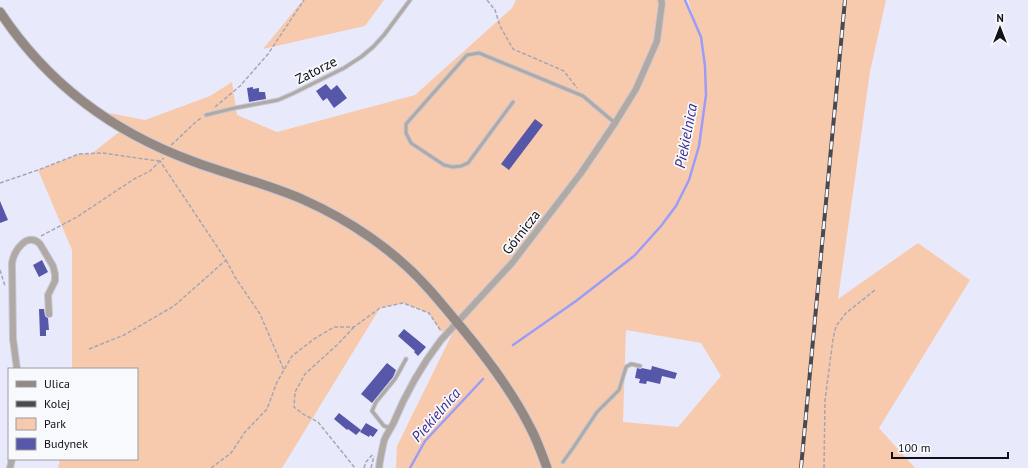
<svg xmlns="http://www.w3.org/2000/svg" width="1028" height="468" font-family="'PT Sans',sans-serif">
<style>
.green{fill:#f8caad;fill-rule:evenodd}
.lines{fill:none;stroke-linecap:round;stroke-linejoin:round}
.stream{stroke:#9a9df7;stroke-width:2.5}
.building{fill:#5757aa}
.service-casing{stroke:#c5c7d7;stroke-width:5}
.minor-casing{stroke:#c5c7d7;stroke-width:8}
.secondary-casing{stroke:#c5c7d7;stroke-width:11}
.path{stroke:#a5a6b5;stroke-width:1.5;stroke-dasharray:4 2;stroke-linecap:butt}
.service{stroke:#b0a9a4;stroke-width:3}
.minor{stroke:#b0a9a4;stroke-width:6}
.secondary{stroke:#938882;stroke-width:9}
.rail-casing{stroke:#494952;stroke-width:4}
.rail{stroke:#f8f9fc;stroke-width:2.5;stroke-dasharray:8;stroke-linecap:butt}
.labels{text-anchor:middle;stroke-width:3.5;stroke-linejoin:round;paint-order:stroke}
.street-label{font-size:14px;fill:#101016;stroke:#f8f9fc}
.water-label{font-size:15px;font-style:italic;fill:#372a8f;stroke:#f8f9fc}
</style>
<rect width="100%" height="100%" fill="#e8eafc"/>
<!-- green -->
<path class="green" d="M303,0H384L365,26L263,49Z
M516,0H685L696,25L688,0H886L870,72L838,299L918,243L970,280L879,428L915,468H396L397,446L457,324L441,332L429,313L403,303L380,308L282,468H58L60,459H137V369H72V250L38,170L79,154H91L123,129L94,110L145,120L210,96L232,82L237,115L277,132L415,95L512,8ZM626,330L701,343L721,376L678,427L623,422Z"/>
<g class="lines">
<!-- stream -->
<path class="stream" d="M513,345L576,301L634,256L661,226L676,206L689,180L699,146L706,95L705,66L701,37L685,0
M410,468L425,441L483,379"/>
</g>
<!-- building -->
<path class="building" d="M326,84L331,90L337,85L347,98L334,108L327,98L323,101L316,91Z
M253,87V89L259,88V92H265L266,99L249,102L247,88Z
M535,119L543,125L509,170L501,164Z
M0,201L8,220L0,223Z
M42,260L48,272L39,277L33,265Z
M39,309H44L45,316L48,318L49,330H46V336H40Z
M404,329L426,347L418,356L414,352L415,351L398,336Z
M387,363L396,370L393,377L372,403L361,394Z
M652,366L677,373L675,379L662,376L660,384L647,381L646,384L639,383L640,379L635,378L637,368L641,369L642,368L651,370Z
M339,413L361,430L356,435L348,429L347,430L334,419Z
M366,423L378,430L373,437L370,435L369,437L360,432Z"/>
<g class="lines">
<defs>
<path id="service" d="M513,102L468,163L461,166L453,167L444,165L411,143L406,133V124L459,64L467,55L479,53L583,96L615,123
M206,115L235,108L278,100L294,93L344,68L361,57L373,47L384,35L410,0
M391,428L384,426L372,411L376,402L395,379L400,370L406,359
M563,462L573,448L597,412L619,390L626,367L631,364L640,366"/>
<path id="minor" d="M17,369L13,339L12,263C14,251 27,231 40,244L53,266L55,274V281L48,295L49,314
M10,468L12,459
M379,468C380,459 382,450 384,441C386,435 390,430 393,424C405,395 421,366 441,340L512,263L581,173L615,123L636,89L657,41L662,3L661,0"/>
<path id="secondary" d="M0,12C47,83 113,132 192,161C229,175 268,184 304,200C349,220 394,250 427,287C439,300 450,314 461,327C487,358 512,391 530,427C537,440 542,454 547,468"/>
</defs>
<!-- service casing -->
<use href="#service" class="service-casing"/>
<!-- minor casing -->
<use href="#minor" class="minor-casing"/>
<!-- secondary casing -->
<use href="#secondary" class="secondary-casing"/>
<!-- path -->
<path class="path" d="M487,0L495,10L500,26L513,49L564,71L577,88
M215,107L240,86L268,54L304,0
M171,145C182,136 190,126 201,118
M0,183L38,170L79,154L103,153L151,160L160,161
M41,236L77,217L134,179L150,171L160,161L164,158
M226,260L235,277L260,314L284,370
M0,270L5,286
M354,327L338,344L305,374L295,392L294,407L303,414L318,422L355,468
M89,349L124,335L174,306L226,260L160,161
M211,468L231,453L245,432L267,409L277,382L292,356L314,339L334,327H354L380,308L403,303L429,313L441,331
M364,468L366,462L373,454
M371,468L374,456
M824,468L825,400L833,339L836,326L846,313L875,290"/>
<!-- service -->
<use href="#service" class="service"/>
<!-- minor -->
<use href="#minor" class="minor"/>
<!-- secondary -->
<use href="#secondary" class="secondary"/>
<defs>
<path id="rail" d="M801,468L845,0"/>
</defs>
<!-- rail casing -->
<use href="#rail" class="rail-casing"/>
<!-- rail -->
<use href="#rail" class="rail"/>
</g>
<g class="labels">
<!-- street labels -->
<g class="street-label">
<text transform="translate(316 70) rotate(-27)" y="5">Zatorze</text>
<text transform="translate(521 232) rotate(-52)" y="5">Górnicza</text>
</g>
<!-- water labels -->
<g class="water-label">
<text transform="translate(686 136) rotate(-79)" y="5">Piekielnica</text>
<text transform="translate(436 415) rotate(-49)" y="5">Piekielnica</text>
</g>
</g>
<!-- legend -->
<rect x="8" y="368" width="130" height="92" fill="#f8f9fc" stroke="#9b9ca0"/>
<rect x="16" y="381" width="20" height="6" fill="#938882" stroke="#9b9ca0"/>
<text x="44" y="388" font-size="12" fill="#101016">Ulica</text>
<rect x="16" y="401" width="20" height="6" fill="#494952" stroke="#9b9ca0"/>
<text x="44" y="408" font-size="12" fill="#101016">Kolej</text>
<rect x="16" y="418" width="20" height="12" fill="#f8caad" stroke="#9b9ca0"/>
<text x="44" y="428" font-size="12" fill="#101016">Park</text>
<rect x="16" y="438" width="20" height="12" fill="#5757aa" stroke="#9b9ca0"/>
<text x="44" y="448" font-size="12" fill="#101016">Budynek</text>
<!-- north arrow -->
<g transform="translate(1000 28)" stroke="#f8f9fc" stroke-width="3" paint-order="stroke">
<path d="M0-3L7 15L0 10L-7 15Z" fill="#101016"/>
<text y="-6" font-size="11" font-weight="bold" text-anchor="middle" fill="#101016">N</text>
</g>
<!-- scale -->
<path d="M892 452v6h116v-6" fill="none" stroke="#101016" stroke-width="2"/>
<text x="898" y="452" font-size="12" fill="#101016" stroke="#f8f9fc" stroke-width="3" paint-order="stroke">100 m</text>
</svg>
